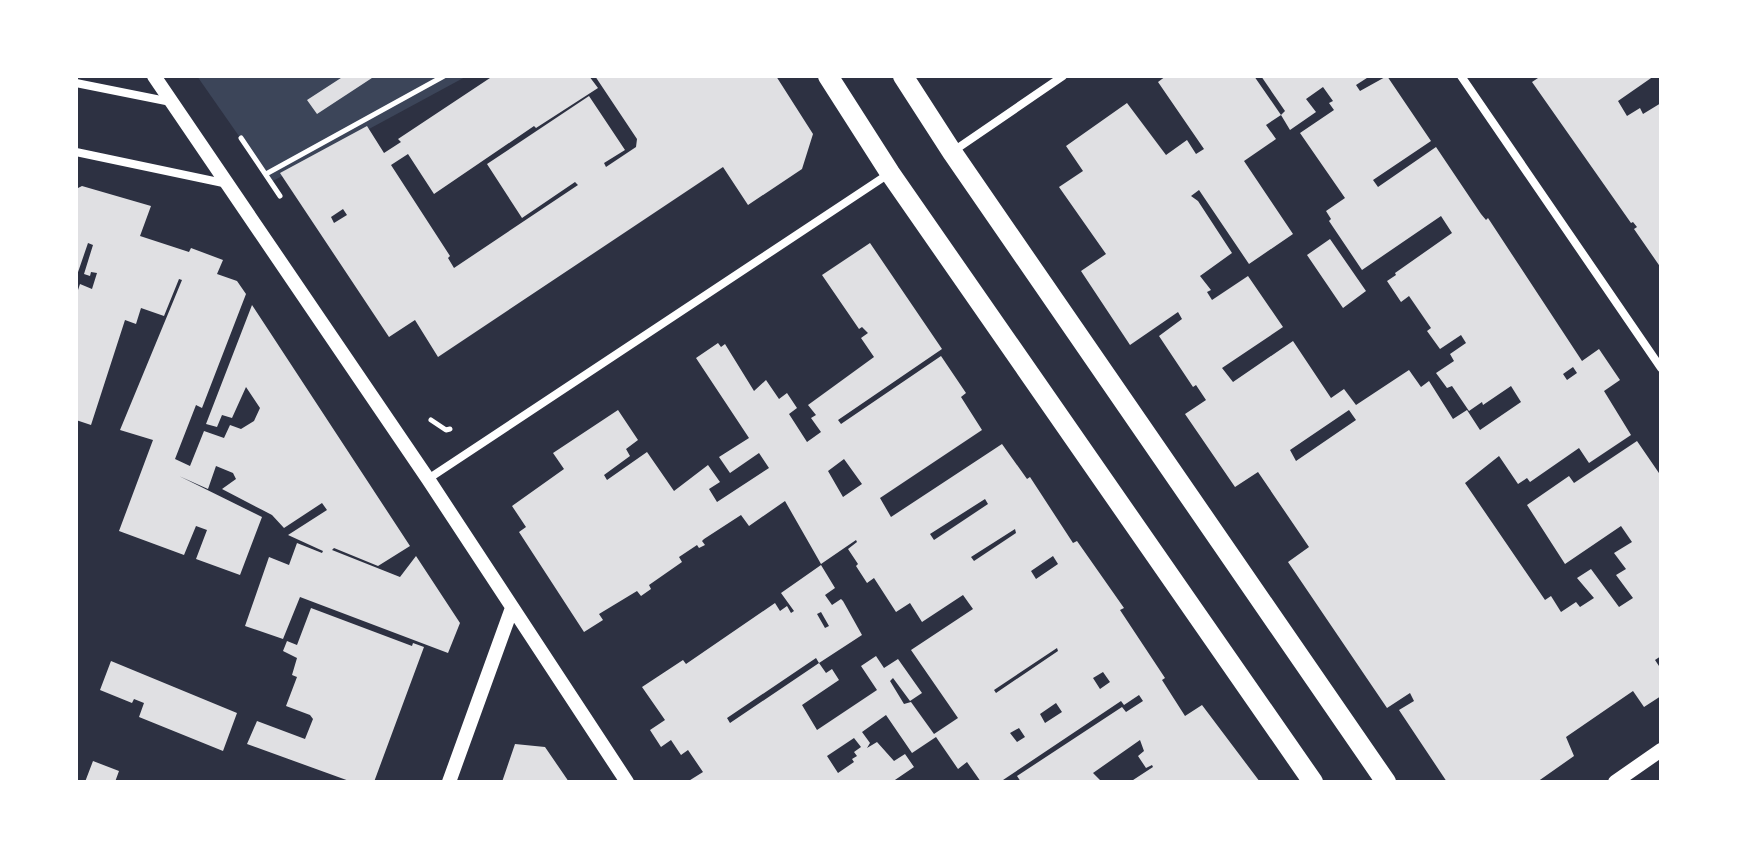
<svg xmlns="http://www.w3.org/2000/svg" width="1737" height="858" font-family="Commissioner,sans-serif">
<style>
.green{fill:#3c4559}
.building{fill:#e0e0e3;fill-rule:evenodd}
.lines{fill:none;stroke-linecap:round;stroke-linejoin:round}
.path{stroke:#fff;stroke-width:5}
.minor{stroke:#fff;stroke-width:8}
.tertiary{stroke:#fff;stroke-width:14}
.primary{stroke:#fff;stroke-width:20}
</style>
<rect width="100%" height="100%" fill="#2d3142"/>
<!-- green -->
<path class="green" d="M197,76H467L271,182Z"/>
<!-- building -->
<path class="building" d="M344,76H375L317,114L307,100Z
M493,76H589L598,88L536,128L534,126L434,194L408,154L391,165L450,256L448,258L454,268L578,185L575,182L522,218L487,164L589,96L625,150L604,163L606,167L636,147L637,139L595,76H776L813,134L802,169L748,205L723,167L438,357L415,320L389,337L280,173L367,126L384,153L401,142L398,139ZM343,209L347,215L334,223L331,217Z
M1166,76H1254L1281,115L1266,125L1276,139L1244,161L1293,234L1249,264L1199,190L1191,196L1198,201L1232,253L1200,276L1211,290L1207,292L1212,300L1248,276L1283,327L1222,368L1233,382L1293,341L1331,398L1344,389L1356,405L1409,370L1421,387L1429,381L1453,419L1467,410L1480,430L1521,402L1511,386L1483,405L1482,402L1469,411L1452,386L1447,388L1436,373L1454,361L1450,354L1466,343L1461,335L1440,349L1427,331L1431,328L1409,296L1401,302L1387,281L1396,275L1395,273L1452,233L1441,216L1362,270L1329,221L1331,219L1326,211L1345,198L1300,133L1334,110L1329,103L1333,101L1323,87L1306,99L1316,112L1290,130L1281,115L1285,111L1261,76H1370L1356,85L1360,91L1387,76L1431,141L1373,180L1378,187L1436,147L1481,214L1486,220L1488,218L1582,361L1599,349L1620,380L1604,391L1631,435L1589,463L1579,448L1530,482L1527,478L1518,484L1499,456L1465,483L1545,600L1551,596L1561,612L1576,602L1580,607L1594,598L1577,578L1591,569L1619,607L1633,598L1616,575L1626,569L1614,553L1632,542L1621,526L1565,564L1527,505L1569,476L1574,483L1637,441L1661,476V656L1655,660L1661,669V696L1644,707L1633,691L1566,737L1574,756L1537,782H1447L1399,710L1414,701L1410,693L1387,708L1288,562L1309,547L1258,472L1235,487L1185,414L1206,400L1196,385L1193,387L1159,336L1182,319L1178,312L1130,345L1081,271L1106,254L1059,187L1083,171L1066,146L1127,103L1166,155L1187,140L1196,154L1204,149L1158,82ZM1573,367L1577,373L1567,380L1563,374ZM1349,410L1356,420L1296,461L1290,450Z
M1541,76H1654L1618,101L1627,116L1640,108L1643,114L1661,103V268L1634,229L1637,227L1633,222L1631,223L1532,82Z
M82,186L151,206L140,236L189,252L191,248L223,260L217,274L237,281L246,294L202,408L196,405L175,459L190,466L204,431L224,438L230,425L241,429L254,421L260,408L246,387L232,418L222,415L217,427L206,424L252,305L410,546L378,566L334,548L332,550L400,577L416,556L460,623L448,653L300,597L283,639L245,626L269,557L289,565L297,543L322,553L323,551L288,535L327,510L322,503L284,528L272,515L222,489L236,479L233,473L216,466L208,489L179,476L262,517L240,575L196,559L207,530L196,526L184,555L119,531L153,440L120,430L182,280L179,279L164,316L141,308L136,324L125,320L91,425L76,420V296L80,284L92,289L97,273L91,272L90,276L84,274L93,245L88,243L76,278V189Z
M1330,239L1366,291L1343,308L1307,255Z
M870,243L942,349L838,420L841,424L941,356L966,393L961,397L982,430L880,498L891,517L1002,444L1027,479L1030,477L1073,543L1077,541L1124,608L1120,610L1165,678L1162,680L1185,716L1202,705L1260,782H1130L1153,767L1152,765L1146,768L1138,756L1144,751L1140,740L1093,773L1102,782H1021L1017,776L1122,707L1126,712L1143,701L1139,695L1124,705L1121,701L1000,782H981L967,762L958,769L936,737L912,753L886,715L862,732L870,743L867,748L877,742L894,761L905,754L914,767L892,782H687L703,772L688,750L681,755L671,740L661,747L650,730L665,720L642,687L683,660L686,664L775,603L780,611L787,606L791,613L794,611L781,593L821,565L835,588L825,595L832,605L841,599L843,601L862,635L819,663L816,658L727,718L730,723L819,663L826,673L832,669L839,680L802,705L817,730L877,690L861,666L876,656L884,668L898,659L922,693L910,701L893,678L890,681L904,704L911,702L934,734L958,718L911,650L973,609L963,595L922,622L910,603L896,612L874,578L867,583L856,566L858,564L848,549L857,542L856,540L821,564L785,501L749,526L741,515L704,539L702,541L705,545L699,548L697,545L679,557L682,562L649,585L651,589L641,596L637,591L599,614L603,620L584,632L519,532L526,527L512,506L564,469L553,453L618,410L638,440L626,449L630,456L604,475L607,480L647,452L674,491L708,465L720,482L709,489L717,502L769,468L759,453L730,473L719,457L749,438L696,358L718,343L721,347L725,344L754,391L766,380L779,399L787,393L797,408L789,414L807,442L821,432L811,418L816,415L808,405L874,357L861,338L868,333L862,327L859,329L822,275ZM844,459L862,484L843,497L828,471ZM985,499L988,504L934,540L930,534ZM1015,529L1016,533L974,561L971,557ZM1053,556L1058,564L1036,579L1031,571ZM821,612L829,626L825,628L817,614ZM1057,648L1058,651L996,693L994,690ZM1103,672L1110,682L1100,689L1093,678ZM1056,703L1062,712L1045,723L1040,714ZM1019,728L1025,737L1017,742L1010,733ZM854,738L861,747L854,752L857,756L852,759L854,762L838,773L827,756Z
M311,608L412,646L413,643L424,647L374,782H352L247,744L257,721L305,739L313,719L310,715L286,706L297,677L292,675L297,658L283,651L287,641L297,645Z
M111,661L237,713L223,751L139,717L144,703L134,699L132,703L100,690Z
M515,744L545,747L569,782H502Z
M93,761L119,771L115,782H85Z"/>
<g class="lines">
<!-- path -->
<path class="path" d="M241,138L280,196
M266,174L444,76
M431,420L446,430L450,429"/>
<!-- minor -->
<path class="minor" d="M1461,76L1661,368
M76,83L171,102
M76,152L228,184
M952,152L1063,76
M428,479L890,173"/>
<!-- tertiary -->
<path class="tertiary" d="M154,76L428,479L627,782
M449,782L512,608
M1615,782L1661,750"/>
<!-- primary -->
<path class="primary" d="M828,76L890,173L1313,782
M903,76L952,152L1386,782"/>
</g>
<!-- border -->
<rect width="1737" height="858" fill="none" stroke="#ffffff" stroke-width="156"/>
</svg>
